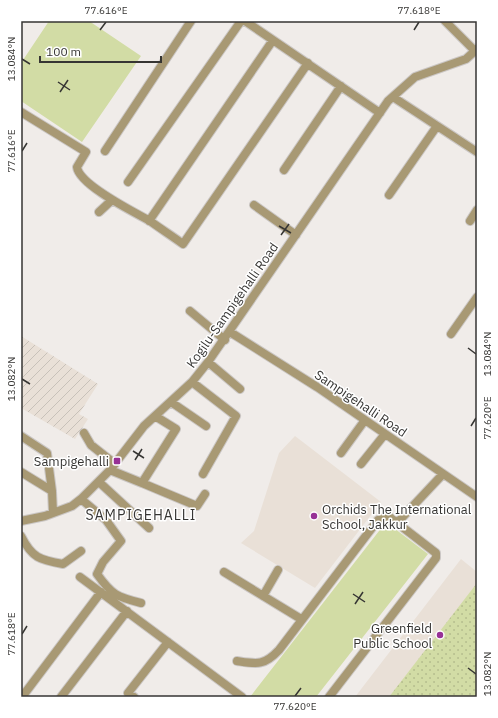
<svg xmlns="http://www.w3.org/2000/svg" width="498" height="718" font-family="'IBM Plex Sans',sans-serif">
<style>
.built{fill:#e9e0d7}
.industrial{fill:url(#industrial-furrows)}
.green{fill:#d2dca5}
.park{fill:url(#park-dots)}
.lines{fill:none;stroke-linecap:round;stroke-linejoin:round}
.minor-casing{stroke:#cbc7c5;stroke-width:10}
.minor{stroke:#a89974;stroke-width:8}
.ticks{fill:none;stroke:#363533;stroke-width:1.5}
.poi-dot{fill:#973196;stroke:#fff;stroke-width:1.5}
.labels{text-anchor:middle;stroke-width:3;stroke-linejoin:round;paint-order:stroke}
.street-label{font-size:13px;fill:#363533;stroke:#fff}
.poi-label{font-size:13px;fill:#363533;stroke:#fff;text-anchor:end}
.neighbourhood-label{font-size:14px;letter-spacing:1px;fill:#363533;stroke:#fff}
.neatline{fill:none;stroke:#363533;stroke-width:1.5}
.ticks-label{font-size:10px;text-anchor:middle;fill:#363533}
</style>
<defs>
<pattern id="industrial-furrows" width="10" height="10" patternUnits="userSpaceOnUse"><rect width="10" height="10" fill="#e9e0d7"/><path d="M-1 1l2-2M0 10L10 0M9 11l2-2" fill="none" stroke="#c8c1b9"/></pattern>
<pattern id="park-dots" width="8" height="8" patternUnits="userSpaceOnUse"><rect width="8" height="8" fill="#d2dca5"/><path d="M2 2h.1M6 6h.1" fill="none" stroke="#b5bd8e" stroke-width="1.8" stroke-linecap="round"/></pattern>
</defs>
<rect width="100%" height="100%" fill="#f0ece9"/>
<!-- built -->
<path class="built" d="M295,436L381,502L315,588L241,543L254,531L279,453Z
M461,559L477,572V697H355Z"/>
<!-- industrial -->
<path class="industrial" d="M21,336L98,384L79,414L88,419L75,439L21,408Z"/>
<!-- green -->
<path class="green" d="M49,21H89L141,56L82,142L21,101V63Z
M386,522L428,554L316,697H250Z"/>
<!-- park -->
<path class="park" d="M477,583V697H389Z"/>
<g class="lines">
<defs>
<path id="minor" d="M245,21L380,113
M445,21L475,51
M393,97L477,152
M21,112L86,152L77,167C79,185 134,212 150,221C161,229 172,236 183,244L308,63
M105,151L191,21
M284,170L341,86
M128,182L241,21
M389,195L437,126
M254,205L296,235
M99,212L112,200
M149,221L273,40
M470,221L477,210
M190,311L225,340
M230,332L317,387L477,497
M451,334L477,297
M208,362L240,389
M192,382L236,416L203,474
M171,402L206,426
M84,433L91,445L115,464
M21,436L47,453L52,491
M341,453L365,420
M361,464L385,434
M110,470L142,483L176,429L155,416
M21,472L52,491L53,513
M99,482L149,528
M142,483L197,506L205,494
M81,499L106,520L121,541L103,562L97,574C112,595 117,597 141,603
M21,521L45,516L72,506L81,499L110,470L144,426L192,382L208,362L388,101L415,77L466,59L477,49
M397,523L443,474
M21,536C32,558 40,560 63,564L81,551
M224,572L301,619
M80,577L242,697
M263,596L278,570
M237,661C257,664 264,666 279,650L378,520L388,516L436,553V558L329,697
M22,697L101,592
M61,697L127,611
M134,697L128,693L168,642"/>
</defs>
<!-- minor casing -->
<use href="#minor" class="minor-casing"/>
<!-- minor -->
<use href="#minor" class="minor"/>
</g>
<!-- ticks -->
<path class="ticks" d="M100,30L106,22M414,30L419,22M22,59L30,64M58,82L70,90M60,92L68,80M22,151L27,143M279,226L291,233M281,235L289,224M468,348L476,354M22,379L30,384M471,426L476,418M133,451L144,458M135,460L142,449M353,594L365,602M355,604L363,592M22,634L27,626M468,668L476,674M295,696L301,688"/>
<!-- markers -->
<g class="poi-dot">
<rect x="113" y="457" width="8" height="8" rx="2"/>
<circle cx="314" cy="516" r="4"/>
<circle cx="440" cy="635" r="4"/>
</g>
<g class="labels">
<!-- street labels -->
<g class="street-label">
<text transform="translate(232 305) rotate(-55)" y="5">Kogilu-Sampigehalli Road</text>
<text transform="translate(361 403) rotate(34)" y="5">Sampigehalli Road</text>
</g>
<!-- poi labels -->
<g class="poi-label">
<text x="109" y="466">Sampigehalli</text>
<text x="322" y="514" text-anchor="start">Orchids The International<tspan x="322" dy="15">School, Jakkur</tspan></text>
<text x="432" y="633">Greenfield<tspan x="432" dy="15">Public School</tspan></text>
</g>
<!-- neighbourhood labels -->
<g class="neighbourhood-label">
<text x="141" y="520">SAMPIGEHALLI</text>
</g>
</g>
<!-- border -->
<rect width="498" height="718" fill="none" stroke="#ffffff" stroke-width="44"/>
<!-- scale -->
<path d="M40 56v6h121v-6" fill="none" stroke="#363533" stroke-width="2"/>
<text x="46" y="56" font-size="12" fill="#363533" stroke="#ffffff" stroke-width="3" paint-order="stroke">100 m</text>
<rect x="22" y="22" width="454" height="674" class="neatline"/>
<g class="ticks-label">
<text x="106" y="14">77.616°E</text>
<text x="419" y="14">77.618°E</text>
<text transform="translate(11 59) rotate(-90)" y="4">13.084°N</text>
<text transform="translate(11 151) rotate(-90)" y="4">77.616°E</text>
<text transform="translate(487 354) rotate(-90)" y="4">13.084°N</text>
<text transform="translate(11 379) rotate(-90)" y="4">13.082°N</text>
<text transform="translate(487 418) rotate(-90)" y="4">77.620°E</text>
<text transform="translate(11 634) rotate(-90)" y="4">77.618°E</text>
<text transform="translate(487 674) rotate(-90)" y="4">13.082°N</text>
<text x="295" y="710">77.620°E</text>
</g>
</svg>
